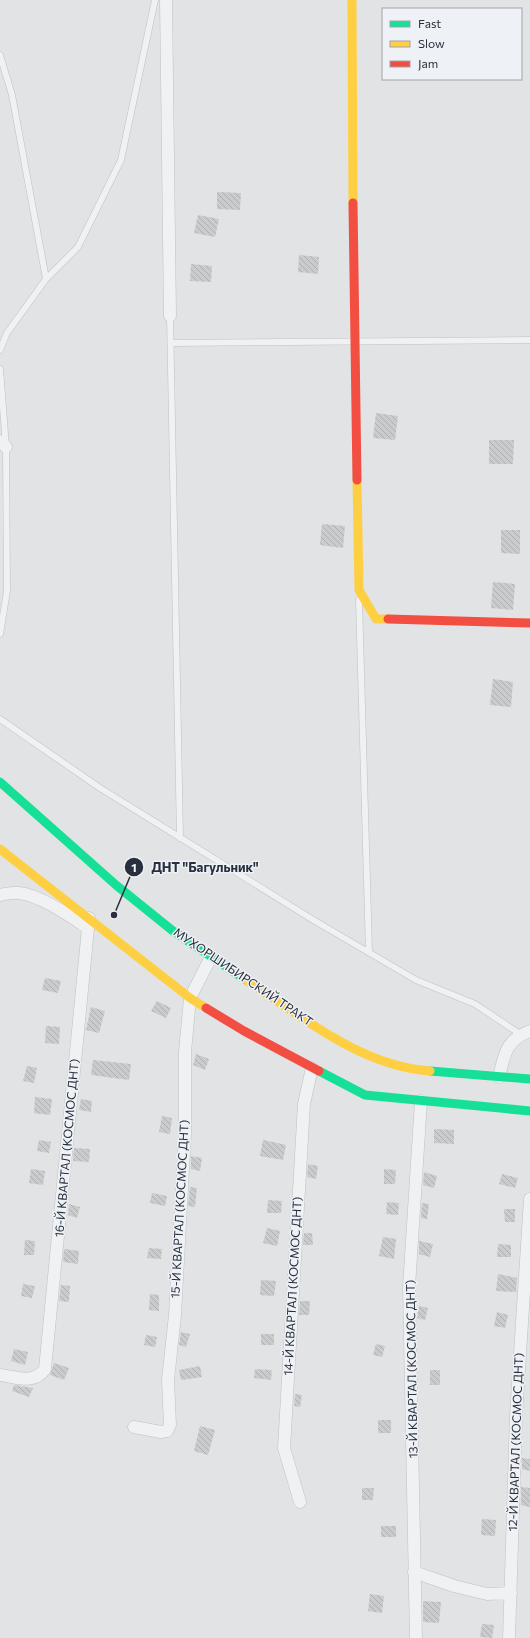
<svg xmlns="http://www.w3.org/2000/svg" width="530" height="1638" font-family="Commissioner,sans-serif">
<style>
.building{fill:url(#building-back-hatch)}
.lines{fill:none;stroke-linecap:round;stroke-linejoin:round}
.lane-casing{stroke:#bfc1c3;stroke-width:7}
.street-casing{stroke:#bfc1c3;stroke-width:13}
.lane{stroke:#f0f1f2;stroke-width:6}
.street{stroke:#f0f1f2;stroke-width:12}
.fast{stroke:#16e098;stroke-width:9}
.slow{stroke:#ffcf43;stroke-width:9}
.jam{stroke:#f24e42;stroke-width:9}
.labels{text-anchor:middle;stroke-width:3;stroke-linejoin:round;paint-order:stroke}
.street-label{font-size:12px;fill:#292f3e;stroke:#eef1f5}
.leader{fill:none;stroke:#292f3e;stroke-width:1.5}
.callout-dot{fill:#292f3e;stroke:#eef1f5;stroke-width:1.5}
.mark-label{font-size:12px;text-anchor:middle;font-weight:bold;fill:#fff}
.callout-label{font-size:13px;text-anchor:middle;font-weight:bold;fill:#292f3e;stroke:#eef1f5;stroke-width:3;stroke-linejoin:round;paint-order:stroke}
</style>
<defs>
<pattern id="building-back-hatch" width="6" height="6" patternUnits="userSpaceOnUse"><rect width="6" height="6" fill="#c9cbcd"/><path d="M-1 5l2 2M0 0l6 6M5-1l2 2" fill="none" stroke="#adafb1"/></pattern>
</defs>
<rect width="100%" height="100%" fill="#e1e3e5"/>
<!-- building -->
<path class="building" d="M217,192L241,193L240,210L217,209Z
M198,215L219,219L215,237L194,233Z
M299,255L319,257L318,274L298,272Z
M191,264L212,266L211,282L190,281Z
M376,413L398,416L395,440L373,438Z
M489,440H514L513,464H489Z
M322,524L345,526L343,548L320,545Z
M501,530H520V554L501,553Z
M493,582L515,584L513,610L491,608Z
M493,679L513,682L511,707L490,705Z
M45,978L61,981L58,993L42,990Z
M157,1001L171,1008L166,1018L151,1011Z
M91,1007L105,1011L99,1033L86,1030Z
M46,1026L60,1027L59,1044L45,1043Z
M196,1054L209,1059L205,1070L193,1065Z
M93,1060L131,1064L129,1080L91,1075Z
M27,1066L37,1068L34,1083L23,1081Z
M35,1097L52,1099L50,1115L34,1113Z
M81,1099L92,1101L91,1112L79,1110Z
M162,1116L172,1118L170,1134L159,1132Z
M434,1129L454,1130V1144L434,1143Z
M39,1140L51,1142L49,1153L37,1151Z
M263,1140L286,1145L283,1160L260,1156Z
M74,1148L90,1149L89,1162L73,1161Z
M191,1156L202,1158L200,1171L191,1169Z
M308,1164L318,1166L316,1179L307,1177Z
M31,1169L45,1171L43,1185L29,1183Z
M384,1169L396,1170L395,1184H384Z
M424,1172L437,1176L434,1188L423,1185Z
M502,1174L518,1178L515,1188L499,1184Z
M190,1187L197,1188L195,1207L188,1206Z
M152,1193L167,1196L165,1206L150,1203Z
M268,1200L282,1201L281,1213H267Z
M387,1202L399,1203L398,1215L386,1214Z
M422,1203L429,1204L427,1219L421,1218Z
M69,1204L80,1207L77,1218L68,1215Z
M504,1209H515V1222H505Z
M267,1228L280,1231L277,1246L263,1243Z
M304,1233H312L313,1245H303Z
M383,1237L396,1239L394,1259L379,1256Z
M25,1240L35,1241L34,1255H24Z
M419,1241L433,1244L430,1257L419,1254Z
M498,1244L511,1245V1257H497Z
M149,1248L162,1249L161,1259L147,1258Z
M64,1249L79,1251L78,1264L63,1262Z
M498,1274L517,1278L516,1292L496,1291Z
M261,1280L276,1281L274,1296L260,1295Z
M23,1284L35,1286L32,1298L21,1296Z
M61,1285L70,1286L69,1302L59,1301Z
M150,1294L159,1295V1311L149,1310Z
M300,1301H310L309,1315H299Z
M419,1306L428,1308L425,1320L417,1318Z
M497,1312L508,1315L505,1328L494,1326Z
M181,1332L190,1334L186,1347L179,1345Z
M261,1334H274V1345H261Z
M146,1335L157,1337L155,1347L144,1345Z
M376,1344L385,1346L382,1357L373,1355Z
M14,1349L28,1352L25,1365L11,1361Z
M54,1363L69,1368L64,1380L50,1375Z
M200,1366L202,1377L181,1380L179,1370Z
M255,1369L272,1370L271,1380L254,1378Z
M430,1370H440V1385H430Z
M14,1385L33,1388L29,1397L12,1391Z
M295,1394L302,1395L300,1407L294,1406Z
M378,1420H391V1433H378Z
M200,1426L215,1430L208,1455L194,1451Z
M522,1458L530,1459V1471L522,1469Z
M521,1487L530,1488V1507L521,1505Z
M362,1488H374L373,1500H362Z
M482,1519L496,1520L495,1536L481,1535Z
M381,1526H396V1537H381Z
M370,1594L384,1596L382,1613L368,1611Z
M423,1601L441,1602L439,1623L423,1622Z
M482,1624L494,1625L492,1638L480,1637Z"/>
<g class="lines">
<defs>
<path id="lane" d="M0,55L12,95L46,279
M170,316L180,838
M171,343L530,340
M0,350L7,333L46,279L78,247L121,160L155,0
M0,369L6,447L7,591L0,634
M359,600L369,952
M0,719L100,788L315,921L416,980L475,1004L523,1036"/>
<path id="street" d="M166,0L170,316
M0,441L6,447
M0,895C6,894 13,892 19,893C40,895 70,916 88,928
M499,1077C505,1053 505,1041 530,1031
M0,1375C17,1377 34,1385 45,1369L89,918
M134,1427L161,1432L167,1431L170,1425L168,1380L175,1315L185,1133V1052L190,998L211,957
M300,1502L284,1448L304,1104L312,1068
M414,1572L454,1586L487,1594L511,1593
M416,1638L409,1287L421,1101
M509,1638L516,1416L530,1199"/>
</defs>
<!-- lane casing -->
<use href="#lane" class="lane-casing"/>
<!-- street casing -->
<use href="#street" class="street-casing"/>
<!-- lane -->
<use href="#lane" class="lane"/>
<!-- street -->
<use href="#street" class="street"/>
<!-- fast -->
<path class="fast" d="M0,782L116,885L173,931L246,980
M319,1071L365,1095L530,1111
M430,1071L530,1079"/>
<!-- slow -->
<path class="slow" d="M352,0L353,203
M357,480L359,590L376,619H388
M0,849L190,998L206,1008
M246,980C302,1017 361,1066 430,1071"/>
<!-- jam -->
<path class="jam" d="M353,203L357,480
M388,619L530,623
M206,1008L244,1031L319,1071"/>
</g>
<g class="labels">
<!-- street labels -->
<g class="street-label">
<text transform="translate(243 977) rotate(34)" y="4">МУХОРШИБИРСКИЙ ТРАКТ</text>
<text transform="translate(67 1148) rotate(-85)" y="4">16-Й КВАРТАЛ (КОСМОС ДНТ)</text>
<text transform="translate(180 1209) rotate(-87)" y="4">15-Й КВАРТАЛ (КОСМОС ДНТ)</text>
<text transform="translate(293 1286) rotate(-87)" y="4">14-Й КВАРТАЛ (КОСМОС ДНТ)</text>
<text transform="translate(412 1369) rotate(-91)" y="4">13-Й КВАРТАЛ (КОСМОС ДНТ)</text>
<text transform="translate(516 1442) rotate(-88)" y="4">12-Й КВАРТАЛ (КОСМОС ДНТ)</text>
</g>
</g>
<!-- callouts -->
<path class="leader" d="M114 915L134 867"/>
<g class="callout-dot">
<circle cx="114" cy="915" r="4"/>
<circle cx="134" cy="867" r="10"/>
</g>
<g class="mark-label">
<text x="134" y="872">1</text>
</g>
<g class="callout-label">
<text x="205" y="872">ДНТ "Багульник"</text>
</g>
<!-- legend -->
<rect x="382" y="8" width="140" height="72" fill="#eef1f5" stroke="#9fa3ac"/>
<rect x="390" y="21" width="20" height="6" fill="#16e098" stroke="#9fa3ac"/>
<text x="418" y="28" font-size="12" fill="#292f3e">Fast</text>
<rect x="390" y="41" width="20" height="6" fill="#ffcf43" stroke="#9fa3ac"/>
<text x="418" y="48" font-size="12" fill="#292f3e">Slow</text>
<rect x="390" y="61" width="20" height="6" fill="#f24e42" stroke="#9fa3ac"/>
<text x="418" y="68" font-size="12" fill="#292f3e">Jam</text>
</svg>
